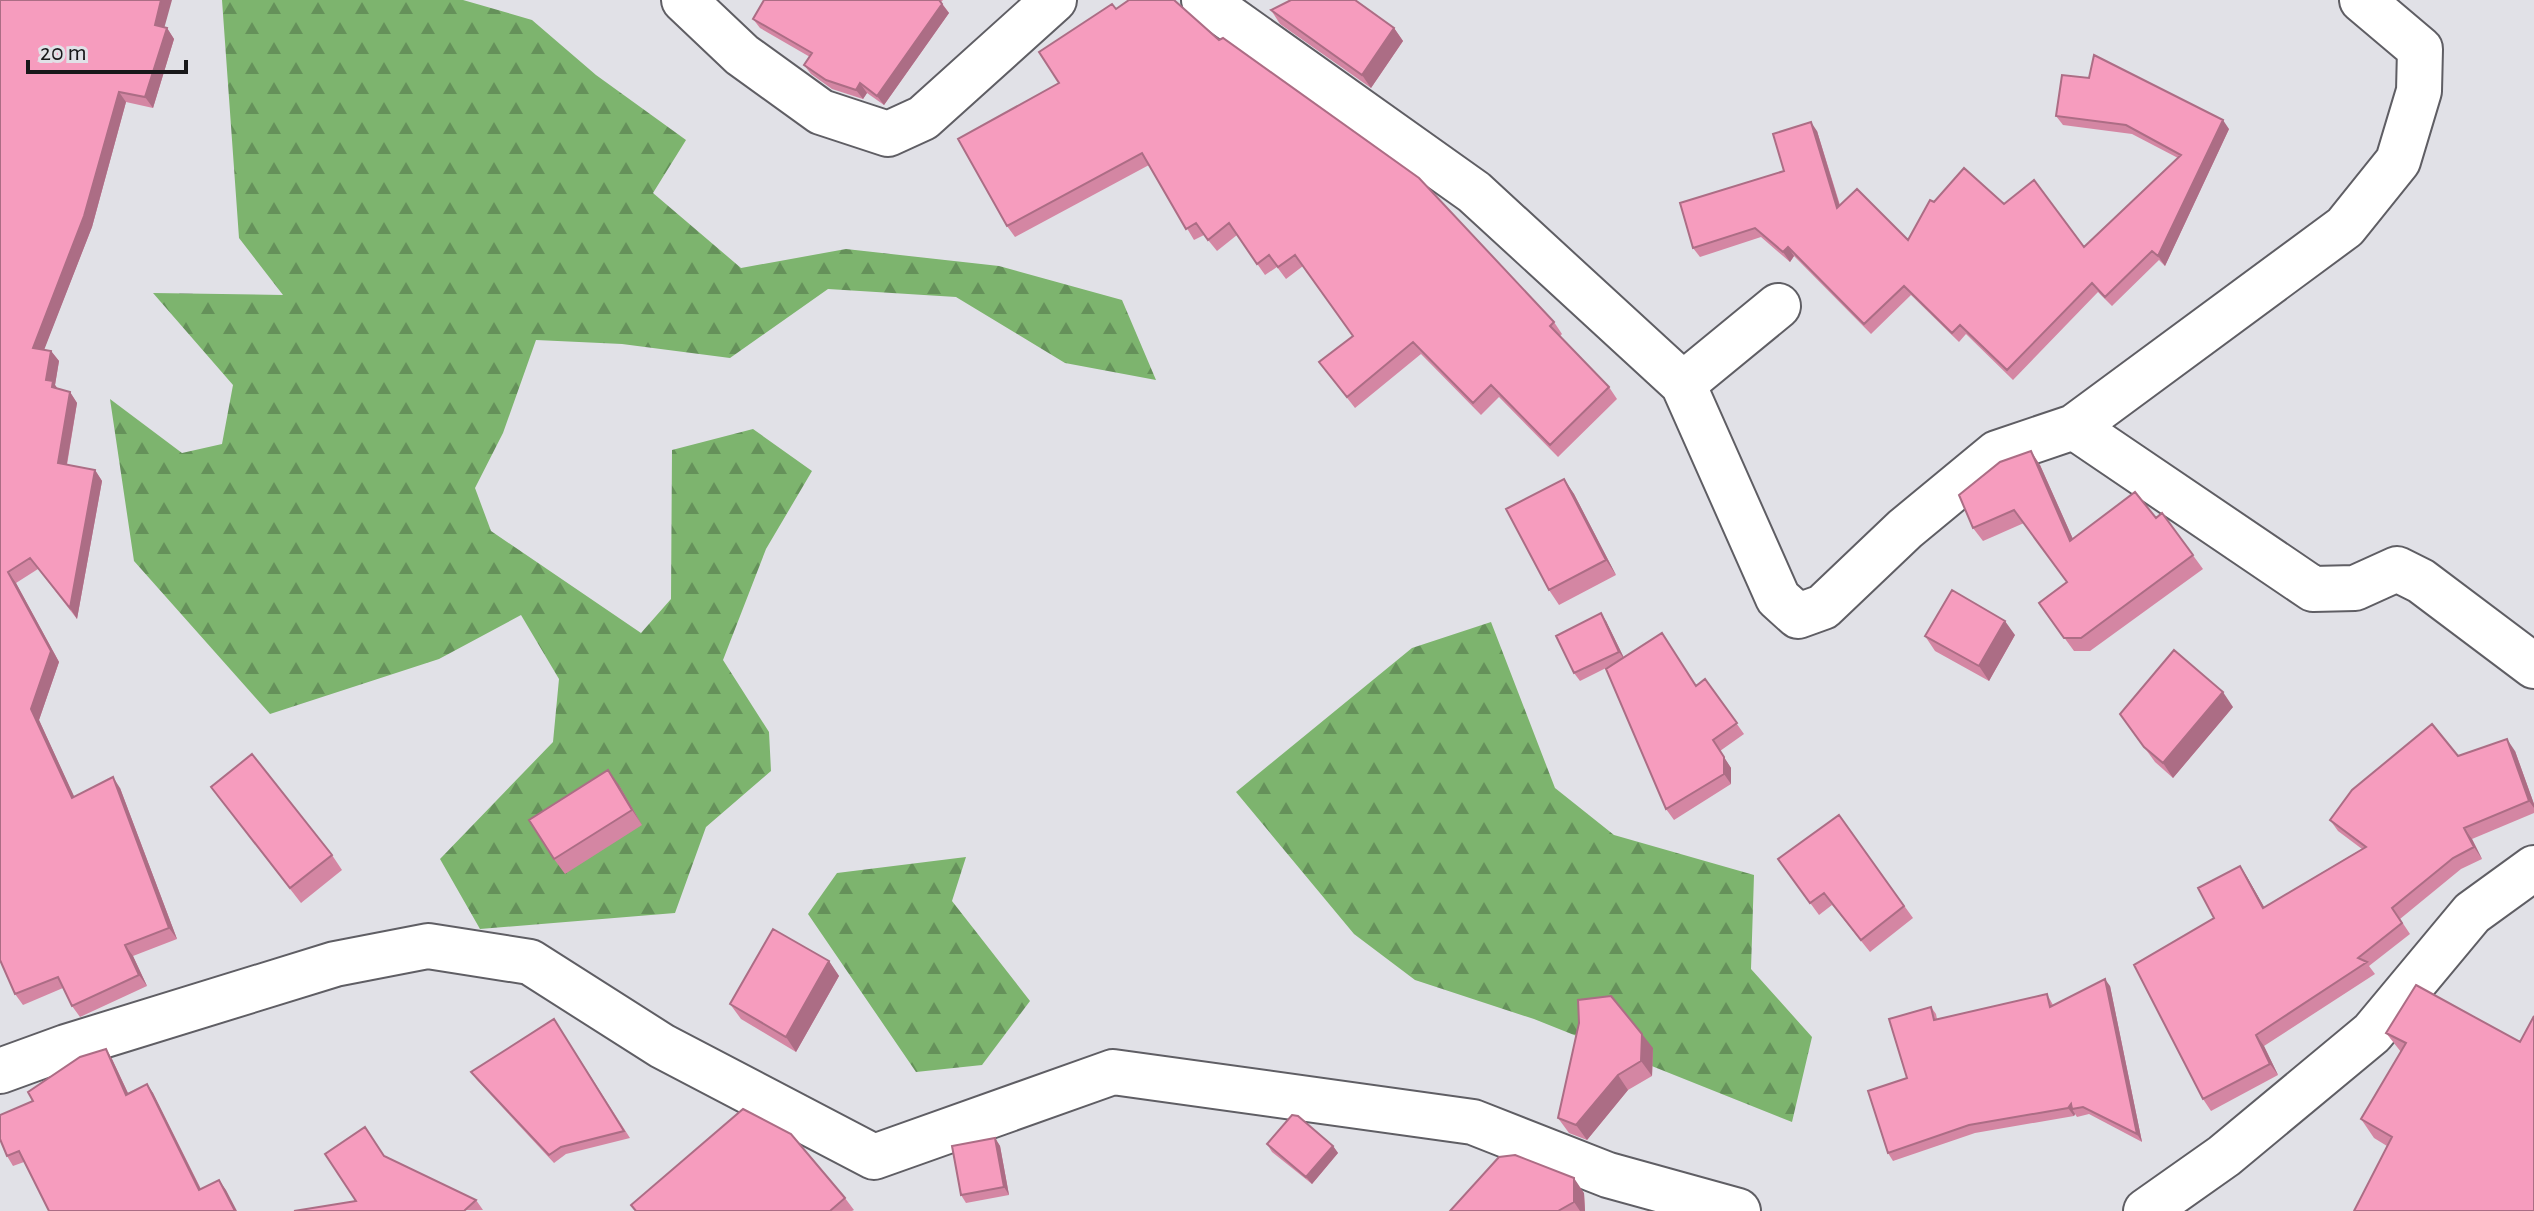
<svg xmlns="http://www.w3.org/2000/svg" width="2534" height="1211" font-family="'Alegreya Sans',sans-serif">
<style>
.forest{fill:url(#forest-firs)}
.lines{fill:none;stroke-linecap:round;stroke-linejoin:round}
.minor-casing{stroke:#5f5e64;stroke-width:48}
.minor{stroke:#fff;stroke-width:44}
.wall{fill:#d486a3}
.shaded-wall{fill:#ac6d85}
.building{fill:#f69cbe;stroke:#ac6d85;stroke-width:2}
</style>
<defs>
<pattern id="forest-firs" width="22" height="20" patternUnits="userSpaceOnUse" patternTransform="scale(2)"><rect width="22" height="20" fill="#7db46e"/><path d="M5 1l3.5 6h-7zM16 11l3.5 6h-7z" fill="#65915a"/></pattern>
</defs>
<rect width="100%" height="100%" fill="#e1e1e7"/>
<!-- forest -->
<path class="forest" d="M222,0H463L532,20L596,75L686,140L653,193L741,268L846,249L999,266L1122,300L1156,380L1065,363L956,297L828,289L730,358L622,344L536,340L503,433L475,488L491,531L641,633L671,599L672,450L753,429L812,471L766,549L723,660L769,732L771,771L706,827L675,913L480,929L440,859L553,742L559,679L521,615L439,659L270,714L134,561L110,399L182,453L222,444L233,385L153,293L283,295L239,238Z
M1491,622L1555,788L1614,835L1754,875L1751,969L1812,1037L1792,1122L1534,1019L1415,980L1354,934L1236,792L1412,648Z
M966,857L952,901L1030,1001L982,1065L916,1072L808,914L837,873Z"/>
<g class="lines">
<defs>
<path id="minor" d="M684,0L742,55L821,112L888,134L923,118L1054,0
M1204,0L1474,192L1683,384L1778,598L1798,616L1823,607L1905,529L1997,453L2074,427L2345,227L2398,161L2419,91L2420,49L2362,0
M1683,384L1778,306
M2074,427L2313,589L2355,588L2397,569L2421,581L2534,666
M0,1071L66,1047L335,964L428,946L530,962L662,1046L874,1157L1113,1072L1473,1122L1608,1175L1738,1211
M2146,1211L2224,1156L2372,1033L2472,913L2534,868"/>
</defs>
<!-- minor casing -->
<use href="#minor" class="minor-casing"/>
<!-- minor -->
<use href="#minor" class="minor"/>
</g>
<!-- wall -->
<path class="wall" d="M0,0L164,28H167L174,39L153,108L126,102L92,227L44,349L51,351L59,361L55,385L58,389L70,392L77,403L67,465L95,470L102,481L77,619L38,569L16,583L59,662L39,720L74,797L120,788L177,939L133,956L147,986L80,1017L72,1006L63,988L23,1005L15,994Z
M764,0H943L941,2L949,13L884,105L867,93L863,99L832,89L811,74L804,65L810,57L760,28L753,19Z
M1181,6L1219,40L1554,322L1562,334L1560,336L1609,387L1617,399L1558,457L1499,397L1481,415L1421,354L1355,408L1319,362L1353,336L1303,266L1286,279L1277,267L1265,275L1237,235L1217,251L1204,235L1194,240L1149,165L1015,237L1007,226L1059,83L1116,9Z
M1271,10L1394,28L1403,41L1371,88L1280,24Z
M2056,116L2229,129L2165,266L2159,260L2112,306L2098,292L2013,380L1966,334L1959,342L1911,295L1871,334L1794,256L1790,262L1761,237L1700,257L1693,248L1784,171L1817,131L1840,205L1908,240L1934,202L2004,204L2084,247L2178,158L2132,134L2063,125Z
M2040,465L2073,539L2156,518L2162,513L2203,569L2090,651H2074L2039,603L2067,582L2024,523L1983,541L1973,528Z
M1564,479L1574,494L1616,575L1559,605L1549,590Z
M1606,621L1624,658L1696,685L1705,679L1744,734L1720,751L1731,768V784L1674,820L1666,809L1610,666L1580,681L1574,673Z
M2015,635L1989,681L1935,651L1925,636Z
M2233,707L2173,778L2155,762L2120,714Z
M2515,751L2534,804V813L2472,839L2482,859L2461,869L2400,919L2410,934L2369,966L2375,974L2264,1046L2278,1075L2211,1111L2203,1099L2240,866L2247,877L2264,907L2362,849L2338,831L2330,820L2458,756Z
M619,785L642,825L565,874L554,859Z
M211,787L332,855L342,870L301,903Z
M1839,815L1913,918L1870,952L1832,905L1819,915L1778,859Z
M829,961L839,976L796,1052L741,1019L730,1004Z
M2416,985L2534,1211L2387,1146L2374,1138L2361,1119L2401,1052L2386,1033Z
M2110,986L2142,1142L2089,1114L2077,1117L2075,1114L2074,1116L1975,1133L1893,1161L1888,1153L1907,1078L1931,1007L1936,1014L1937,1019L2047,994L2053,1005Z
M554,1019L630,1138L566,1154L554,1163L477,1080L471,1072Z
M1653,1048L1652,1076L1628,1090L1587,1140L1569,1133L1558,1118Z
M106,1049L112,1059L128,1093L147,1084L153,1093L201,1189L226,1190L46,1204L24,1162L13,1166L7,1156L33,1101Z
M995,1138L1000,1146L1009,1195L966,1203L961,1195Z
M1267,1144L1333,1146L1338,1153L1312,1184L1272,1152Z
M385,1156L476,1200L483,1210L294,1211L356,1201Z
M1584,1193L1585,1211H1450Z
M845,1198L854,1210L852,1211H635L631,1205Z"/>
<!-- shaded-wall -->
<path class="shaded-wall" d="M161,0H172L162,36L155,25Z
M942,4L949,13L884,105L877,96Z
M167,28L174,39L153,108L145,97Z
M1394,28L1403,41L1371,88L1362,75Z
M860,83L867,93L863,99L856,90Z
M119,92L126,102L92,227L41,358L33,348Z
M2223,120L2229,129L2165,266L2158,256Z
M1811,122L1817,131L1843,217L1837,208Z
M1788,247L1794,256L1790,262L1783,252Z
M51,351L59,361L55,385L60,392L59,397L46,380Z
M70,392L77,403L65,474L58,463Z
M2031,451L2040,465L2080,555L2070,541Z
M95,470L102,481L77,619L70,608Z
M1564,479L1574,494L1616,575L1606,560Z
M8,572L16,583L59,662L39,720L80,809L72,798L31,709Z
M1601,613L1606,621L1625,660L1619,652Z
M2005,621L2015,635L1989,681L1979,666Z
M2223,692L2233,707L2173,778L2163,763Z
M2507,739L2515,751L2534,804V808L2529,801Z
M1713,740L1731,768V784L1724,774Z
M608,770L619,785L642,825L632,810Z
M113,777L120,788L177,939L169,928Z
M2464,828L2472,839L2482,859L2474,847Z
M2240,866L2247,877L2271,919L2263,908Z
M125,945L133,956L147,986L139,975Z
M829,961L839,976L796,1052L786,1037Z
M2105,979L2110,986L2142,1142L2137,1134Z
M1642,1034L1653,1048L1652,1076L1641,1061Z
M2256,1035L2264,1046L2278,1075L2270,1064Z
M106,1049L112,1059L133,1104L126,1095Z
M1618,1075L1628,1090L1587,1140L1576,1125Z
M147,1084L153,1093L206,1200L199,1190Z
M2071,1104L2072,1109L2075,1114L2074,1116L2068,1108Z
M995,1138L1000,1146L1009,1195L1004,1187Z
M1333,1146L1338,1153L1312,1184L1306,1177Z
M1574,1178L1584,1193L1585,1211H1580L1574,1202Z
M219,1180L226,1190L237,1211H235Z"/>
<!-- building -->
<path class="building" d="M0,0H161L155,25L167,28L145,97L119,92L84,216L33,348L51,351L46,380L53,381L52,387L70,392L58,463L95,470L70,608L30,558L8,572L51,651L31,709L72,798L113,777L169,928L125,945L139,975L72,1006L58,977L15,994L0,960Z
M764,0H939L942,4L877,96L860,83L856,90L826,80L804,65L812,53L753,19Z
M1129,0H1174L1219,40L1223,38L1419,178L1554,322L1550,326L1609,387L1550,445L1491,385L1473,403L1413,342L1347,397L1319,362L1353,336L1295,255L1278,267L1269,255L1257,264L1229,223L1208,240L1196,223L1186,229L1142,153L1007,226L958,139L1059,83L1039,52L1112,4L1116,9Z
M1291,0H1355L1394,28L1362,75L1271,10Z
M2094,55L2223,120L2158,256L2152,251L2105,297L2092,283L2007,370L1960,325L1952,333L1904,286L1864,324L1788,247L1783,252L1755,228L1693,248L1680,203L1784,171L1773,134L1811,122L1837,208L1857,189L1908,240L1930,200L1934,202L1964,168L2004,204L2034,180L2084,247L2181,155L2126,125L2056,116L2062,75L2089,78Z
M2031,451L2070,541L2135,492L2156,518L2162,513L2193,555L2081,638H2064L2039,603L2067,582L2014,510L1973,528L1959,495L2000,462Z
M1564,479L1606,560L1549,590L1506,509Z
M1952,590L2005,621L1979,666L1925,636Z
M1601,613L1619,652L1574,673L1556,636Z
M1662,633L1696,686L1705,679L1737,723L1713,740L1724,757V774L1666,809L1606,669Z
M2174,650L2223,692L2163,763L2144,747L2120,714Z
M2432,724L2458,756L2507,739L2529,801L2464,828L2474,847L2453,858L2392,908L2402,923L2358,958L2367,962L2256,1035L2270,1064L2203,1099L2134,965L2214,918L2198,888L2240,866L2263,908L2366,847L2330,820L2352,790Z
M252,754L332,855L290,888L211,787Z
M608,770L632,810L554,859L529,820Z
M1839,815L1904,906L1861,940L1824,893L1810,903L1778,859Z
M773,929L829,961L786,1037L730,1004Z
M2105,979L2137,1134L2083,1107L2072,1109L2071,1104L2068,1108L1969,1125L1888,1153L1868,1091L1907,1078L1889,1019L1931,1007L1934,1020L2047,994L2050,1007Z
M2416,985L2520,1042L2534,1016V1211H2354L2392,1137L2361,1119L2406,1043L2386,1033Z
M1611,996L1642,1034L1641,1061L1618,1075L1576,1125L1558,1118L1579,1023L1578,1000Z
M554,1019L624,1131L561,1147L549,1155L471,1072Z
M106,1049L126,1095L147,1084L199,1190L219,1180L235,1211H49L19,1151L7,1156L0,1139V1115L33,1101L28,1092L80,1057Z
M743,1109L791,1134L845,1198L830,1211H636L631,1205Z
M1292,1115L1298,1116L1333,1146L1306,1177L1267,1144Z
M365,1127L384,1156L476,1200L464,1211H294L356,1201L325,1154Z
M995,1138L1004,1187L961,1195L952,1146Z
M1515,1155L1574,1178V1202L1558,1211H1450L1499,1157Z"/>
<!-- scale -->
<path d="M28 60v12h158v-12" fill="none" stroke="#18181a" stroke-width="4"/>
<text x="40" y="60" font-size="24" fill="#18181a" stroke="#e1e1e7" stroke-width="6" paint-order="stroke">20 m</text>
</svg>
